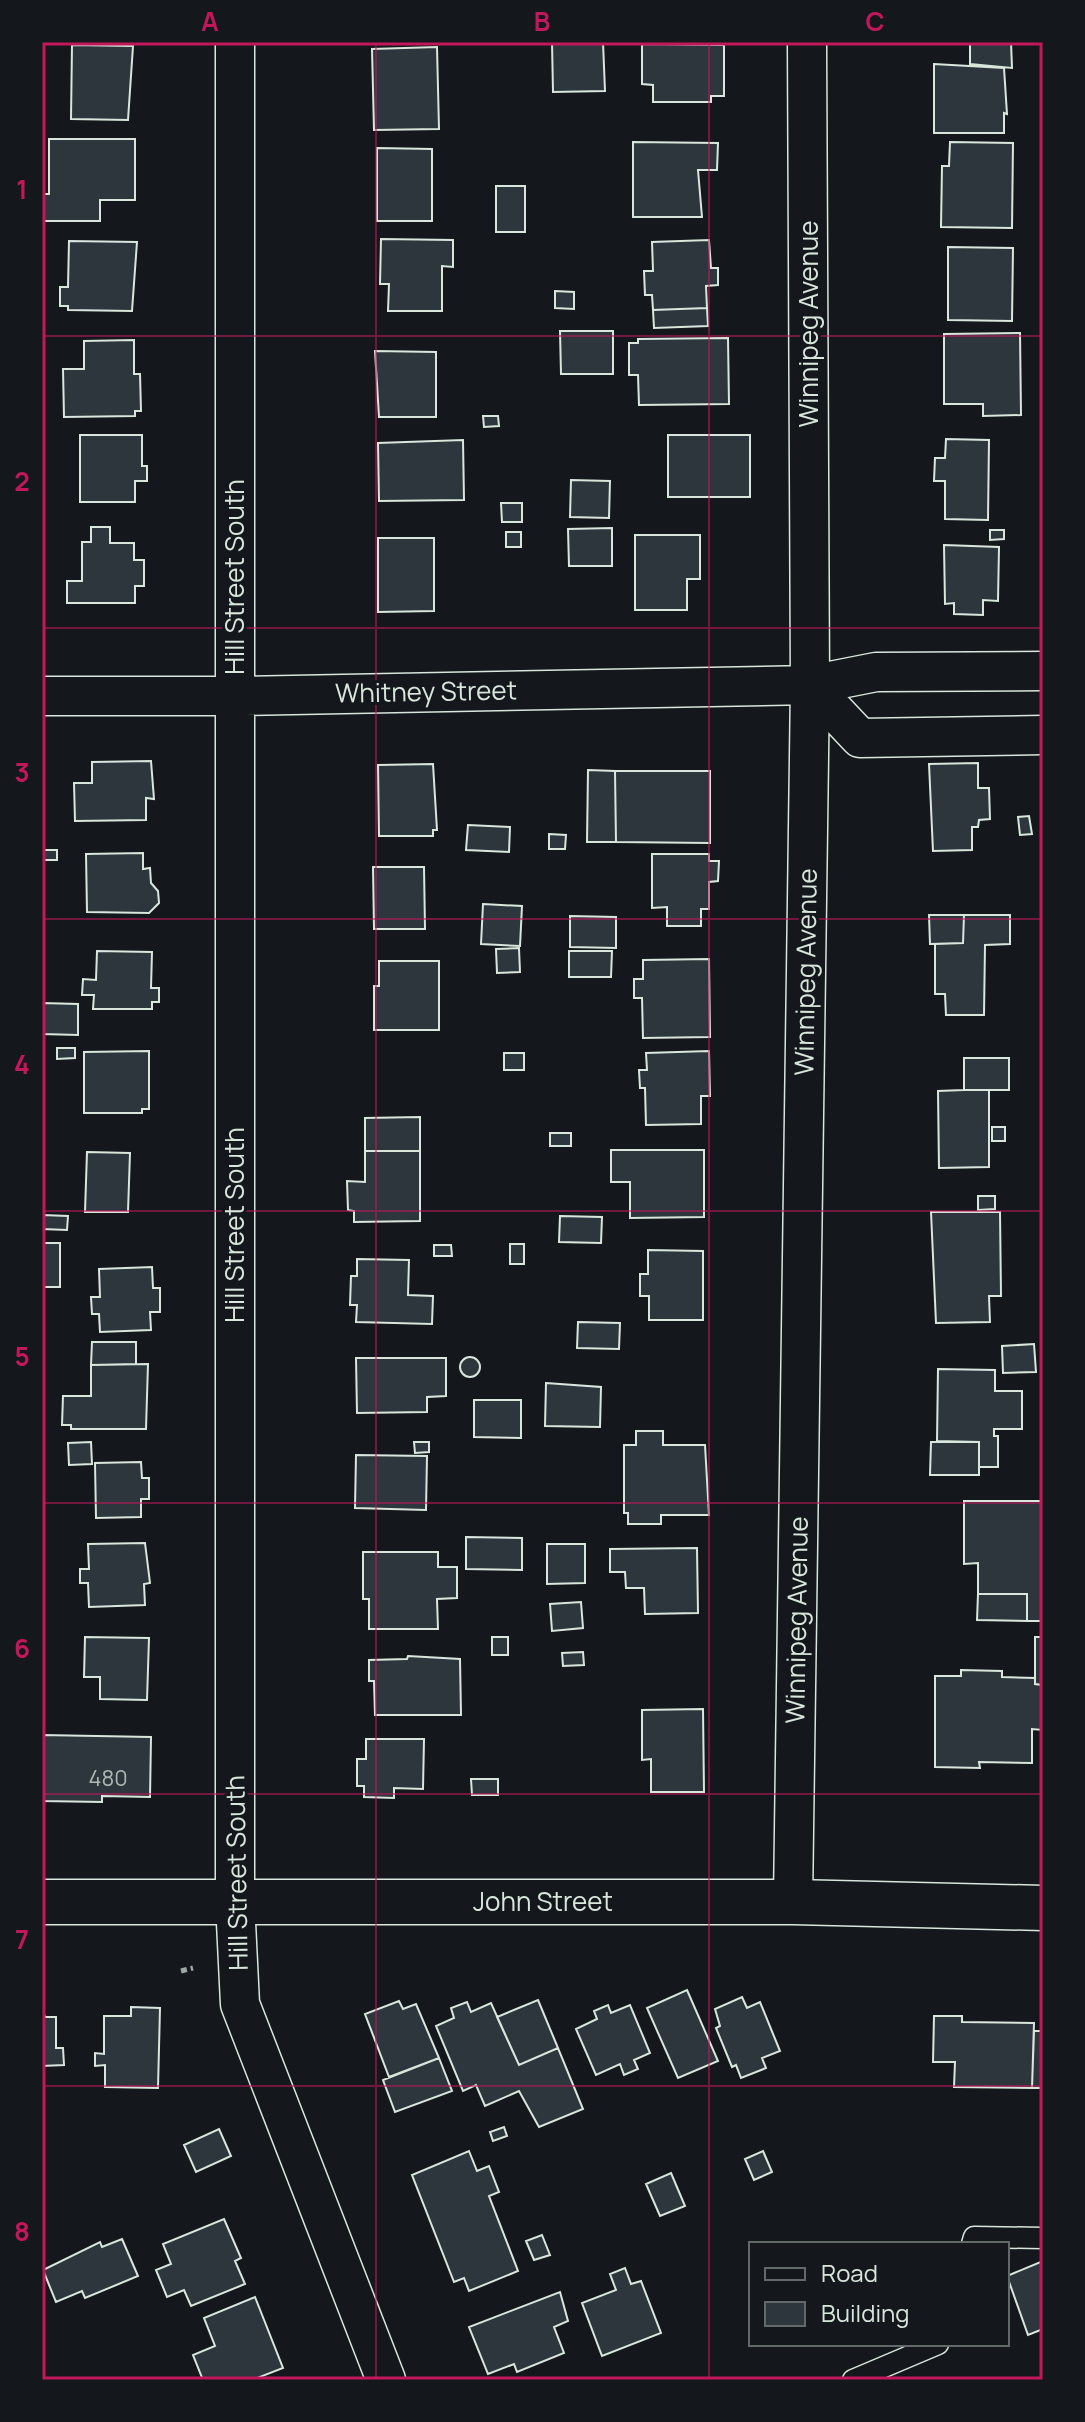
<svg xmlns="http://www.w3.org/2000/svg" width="1085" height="2422" font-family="Manrope,sans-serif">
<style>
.building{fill:#2c363c;stroke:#d8e6dc;stroke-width:2}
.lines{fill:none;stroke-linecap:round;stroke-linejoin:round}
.service-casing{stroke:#d8e6dc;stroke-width:23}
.minor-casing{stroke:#d8e6dc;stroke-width:41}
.tertiary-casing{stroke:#d8e6dc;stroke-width:47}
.path{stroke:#9da8a2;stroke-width:5;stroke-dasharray:6 4;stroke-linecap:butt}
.service{stroke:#14181c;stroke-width:20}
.minor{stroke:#14181c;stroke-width:38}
.tertiary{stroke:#14181c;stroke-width:44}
.grid{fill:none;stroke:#c2185b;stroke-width:2;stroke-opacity:0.55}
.labels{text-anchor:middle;stroke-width:6;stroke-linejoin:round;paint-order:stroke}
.number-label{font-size:22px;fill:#adbab4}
.street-label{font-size:26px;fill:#d8e6dc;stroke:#14181c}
.neatline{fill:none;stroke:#c2185b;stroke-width:3}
.grid-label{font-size:26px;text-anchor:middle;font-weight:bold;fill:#c2185b}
</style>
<rect width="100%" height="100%" fill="#14181c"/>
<!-- building -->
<path class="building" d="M552,42H603L605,91L553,92Z
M970,42H1011L1012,68L970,64Z
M642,44L724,45V96H711V102H653V85L642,84Z
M72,45L133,46L128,120L71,119Z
M437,47L439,129L374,130L372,49Z
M934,64L1004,68L1007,114L1004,113V133H934Z
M49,139H135V200H100V221H43V194H49Z
M633,142L718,143L717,170H698L702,217H633Z
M950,142L1013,143L1012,228L941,227L942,166H949Z
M377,148L432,149V221H377Z
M496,186H525V232H496Z
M381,239L453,240V267L442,266V311H388L389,284H380Z
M709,240L711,268H718V285L706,286L707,308L653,310L652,295H645L644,271H653L652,242Z
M69,241L137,242L132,311L68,310V306H60V287H68Z
M948,247L1013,248L1012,321L948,320Z
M555,291L574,292V309L555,308Z
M707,308L708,326L654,328L653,310Z
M560,331H613V374H561Z
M1020,333L1021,415L983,416V404H944V334Z
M728,338L729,404L639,405L638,375H629V343H638V339Z
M134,340V374H140L141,411H135V416L64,417L63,369H84V341Z
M375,351L436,352V417H379Z
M483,416H498L499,426L484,427Z
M80,435H142V466H147V481H135V502H80Z
M668,435H750V497H668Z
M946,439L989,440L988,520L945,519V481H934L935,458H945Z
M463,440L464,500L379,501L378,443Z
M571,480L610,481L609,518L570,517Z
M501,503H522V522H502Z
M91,527H110V543H134V560H144V586H135V603H67V581H82V542H91Z
M612,528V566H569L568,529Z
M990,530H1004V539L990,540Z
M506,532H521V547H506Z
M635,535H700V579H687V610H635Z
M378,538H434V611L378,612Z
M944,545L999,547L998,601L983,600V615L954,614V603L945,604Z
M151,761L154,799L146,798V820L75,821L74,783H92V762Z
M978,763V788H989L990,819L979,820L978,827H972V850L933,851L929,764Z
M433,764L437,830H433V836H379L378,765Z
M588,770L615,771L616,842H587Z
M615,771H710V843L616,842Z
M1029,816L1032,834L1020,835L1018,817Z
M468,825L510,827L509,852L466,850Z
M549,834L566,835L565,849H549Z
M42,850H57V860H42Z
M143,853V869L150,868L151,883L158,891L159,903L149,913L87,912L86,854Z
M652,854H709V861H719L718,881L709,882V909H701V926H667V907L652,908Z
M373,867H424L425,929H374Z
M483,904L522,906L520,946L481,944Z
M929,915H964L963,943L930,944Z
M964,915H1010V944L985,945L984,1015H946L945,994H935V944L963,943Z
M570,916L616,917V948L570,947Z
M519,948L520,972L497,973L496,949Z
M97,951L152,952L151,988H159V1002H152V1009H93L94,995H82L83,979L96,980Z
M569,951H612L611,977H569Z
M709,959L710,1037L643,1038L642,998H634V979H643V960Z
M379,961H439V1030H374V986H379Z
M42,1003L78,1004V1035L42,1034Z
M57,1048H75V1058L57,1059Z
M149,1051V1109H142V1113H84V1052Z
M709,1051L710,1096H701V1124L646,1125L645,1088H640L639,1070H647L646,1053Z
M504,1053H524V1070H504Z
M964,1058H1009V1090H964Z
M964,1090H989V1167L939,1168L938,1091Z
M420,1117V1151H365V1118Z
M992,1127H1005V1141H992Z
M550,1133H571V1146H550Z
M611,1150H704V1217L630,1218V1182H611Z
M365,1151H420V1221L354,1222V1211L348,1210L347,1181L365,1182Z
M87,1152L130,1153L128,1212H85Z
M978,1196H995V1209L978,1210Z
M931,1212H1000L1001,1296H989L990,1322L936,1323Z
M42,1215L68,1216L67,1230L42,1229Z
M560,1216L602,1217L601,1243L559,1242Z
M42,1243H60V1287H42Z
M510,1244H524V1264H510Z
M434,1245H451L452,1256H434Z
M648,1250L703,1251V1320H649V1296H640V1274H648Z
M357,1259L409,1260L408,1295L433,1296L432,1324L356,1322L357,1305H350L351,1276H357Z
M152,1267L153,1288H160V1312H150L151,1330L100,1332L99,1314H92L91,1297H100L99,1269Z
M578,1322L620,1323L619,1349L577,1348Z
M92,1342H136V1364L91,1365Z
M1034,1344L1036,1372L1003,1373L1002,1346Z
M460 1367a10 10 0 1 1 20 0a10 10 0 1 1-20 0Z
M356,1358H446V1396L427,1397V1412L357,1413Z
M148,1364L146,1429H71V1425H62L63,1396H91V1365Z
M938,1369L995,1370V1391H1022V1429H994V1436H998V1467H979V1442L937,1441Z
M546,1383L601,1387L600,1427L545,1426Z
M474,1400H521V1438L474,1437Z
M636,1431H663V1445H705L709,1515H661V1524H628V1513H624V1445H636Z
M91,1442L92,1464L69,1465L68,1443Z
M414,1442H429V1452L415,1453Z
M931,1442H979V1475H930Z
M356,1455L427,1456L426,1510L355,1508Z
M141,1462L142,1478H149V1499H141V1517L96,1518L95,1463Z
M964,1501H1043V1621H1027V1594H978V1563L964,1564Z
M466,1537L522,1538V1570L466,1569Z
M145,1543L150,1583L144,1584L145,1605L89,1607L88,1583H80V1569H89L88,1544Z
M547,1544H585V1583L547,1584Z
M697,1548L698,1613L645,1614L644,1588H626L625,1572H610V1549Z
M363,1552H438V1567H457V1598L437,1599L438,1629H369V1599H363Z
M978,1594H1027V1621L977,1620Z
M581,1602L583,1628L552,1631L550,1604Z
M85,1637L149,1638L147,1700L100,1699V1677H84Z
M492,1637H508V1655H492Z
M1035,1637H1043V1685L1035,1684Z
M583,1652L584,1665L563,1666L562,1653Z
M408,1656L460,1659L461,1715H375L374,1681H369V1660L407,1659Z
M961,1670L1002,1671V1677L1035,1678V1684L1043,1685V1730L1032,1729V1763L979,1762L980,1768L935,1767V1676H961Z
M703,1709L704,1792H651V1759L642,1760V1710Z
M42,1735L151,1737L150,1797L102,1796V1802L42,1801Z
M366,1739H424L423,1789L394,1788V1798L364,1797V1786H357V1759H366Z
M471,1779H498V1795H472Z
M687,1990L718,2061L678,2078L647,2008Z
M742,1997L747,2008L760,2002L780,2051L762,2058L766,2068L741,2078L736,2065L732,2067L716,2028L720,2026L715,2009Z
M538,2000L558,2048L519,2065L497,2017Z
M399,2001L403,2009L416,2004L439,2058L389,2077L365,2014Z
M467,2002L471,2012L491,2003L519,2065L558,2048L583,2109L539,2127L519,2091L485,2106L476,2085L463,2091L436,2026L454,2018L451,2008Z
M608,2005L611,2013L630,2005L650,2053L634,2060L638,2069L624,2075L620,2064L596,2075L576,2029L597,2019L594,2011Z
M131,2007L160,2008L158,2088L105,2087V2065L95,2066V2053L104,2054V2016H131Z
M42,2008L45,2017H56V2048H63L64,2065L42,2066Z
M934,2016H962V2022L1034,2023L1032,2088L954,2087L955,2062H933Z
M1034,2031H1043V2088H1032Z
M439,2058L452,2091L395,2112L383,2080Z
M504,2127L507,2136L493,2141L490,2132Z
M219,2129L231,2156L196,2172L184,2145Z
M469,2151L477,2171L489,2166L499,2192L489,2196L518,2271L469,2291L464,2278L454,2282L412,2175Z
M763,2151L772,2172L754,2180L745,2159Z
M671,2173L685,2206L660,2216L646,2184Z
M224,2219L241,2258L235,2261L245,2284L191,2306L184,2290L167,2297L156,2270L171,2264L163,2244Z
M542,2235L550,2255L534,2260L526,2241Z
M122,2239L138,2276L85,2298L82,2291L56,2302L43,2270L100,2242L102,2247Z
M1043,2261V2329L1028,2335L1007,2276Z
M625,2268L631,2284L641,2281L661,2333L602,2356L582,2303L616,2290L610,2274Z
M560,2292L568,2321L554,2327L564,2353L517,2372L514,2364L488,2374L469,2327Z
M255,2297L283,2368L252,2380H203L193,2355L215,2346L204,2318Z"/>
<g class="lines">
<defs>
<path id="service" d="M972,2244L974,2237L1043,2238
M853,2380L938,2344"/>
<path id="minor" d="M235,42V1902L240,2004L386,2380
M810,685L860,738L1043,735
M42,696H235L810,685L876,672L1043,671
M793,1902L810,685L807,42"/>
<path id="tertiary" d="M42,1902H793L1043,1908"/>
</defs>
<!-- service casing -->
<use href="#service" class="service-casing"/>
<!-- minor casing -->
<use href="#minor" class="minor-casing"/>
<!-- tertiary casing -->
<use href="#tertiary" class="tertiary-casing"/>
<!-- path -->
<path class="path" d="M181,1971L193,1968"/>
<!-- service -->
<use href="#service" class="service"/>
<!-- minor -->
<use href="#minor" class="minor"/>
<!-- tertiary -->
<use href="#tertiary" class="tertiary"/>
</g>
<!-- grid -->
<path class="grid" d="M376,42V2380M709,42V2380M42,336H1043M42,628H1043M42,919H1043M42,1211H1043M42,1503H1043M42,1794H1043M42,2086H1043"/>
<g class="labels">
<!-- number labels -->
<g class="number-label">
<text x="108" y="1786">480</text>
</g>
<!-- street labels -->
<g class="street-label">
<text transform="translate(809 324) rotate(-90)" y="9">Winnipeg Avenue</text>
<text transform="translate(235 577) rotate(-90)" y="9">Hill Street South</text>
<text transform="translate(426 692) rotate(-1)" y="9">Whitney Street</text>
<text transform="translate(806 972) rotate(-89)" y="9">Winnipeg Avenue</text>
<text transform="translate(235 1225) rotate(-90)" y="9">Hill Street South</text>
<text transform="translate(797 1620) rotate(-89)" y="9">Winnipeg Avenue</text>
<text transform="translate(237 1873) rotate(-91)" y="9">Hill Street South</text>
<text x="543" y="1911">John Street</text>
</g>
</g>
<!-- border -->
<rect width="1085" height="2422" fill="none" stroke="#14181c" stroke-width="88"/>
<!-- legend -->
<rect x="749" y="2242" width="260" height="104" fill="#14181c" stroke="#626a69" stroke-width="2"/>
<rect x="765" y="2268" width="40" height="12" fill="#14181c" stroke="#626a69" stroke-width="2"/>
<text x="821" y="2282" font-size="24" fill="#d8e6dc">Road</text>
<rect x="765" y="2302" width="40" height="24" fill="#2c363c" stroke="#626a69" stroke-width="2"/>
<text x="821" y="2322" font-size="24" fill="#d8e6dc">Building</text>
<rect x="44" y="44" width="997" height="2334" class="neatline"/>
<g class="grid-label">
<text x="210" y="31">A</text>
<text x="542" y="31">B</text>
<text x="875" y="31">C</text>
<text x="22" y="199">1</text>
<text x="22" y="491">2</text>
<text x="22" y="782">3</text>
<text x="22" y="1074">4</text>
<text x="22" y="1366">5</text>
<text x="22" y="1658">6</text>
<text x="22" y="1949">7</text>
<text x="22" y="2241">8</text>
</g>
</svg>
